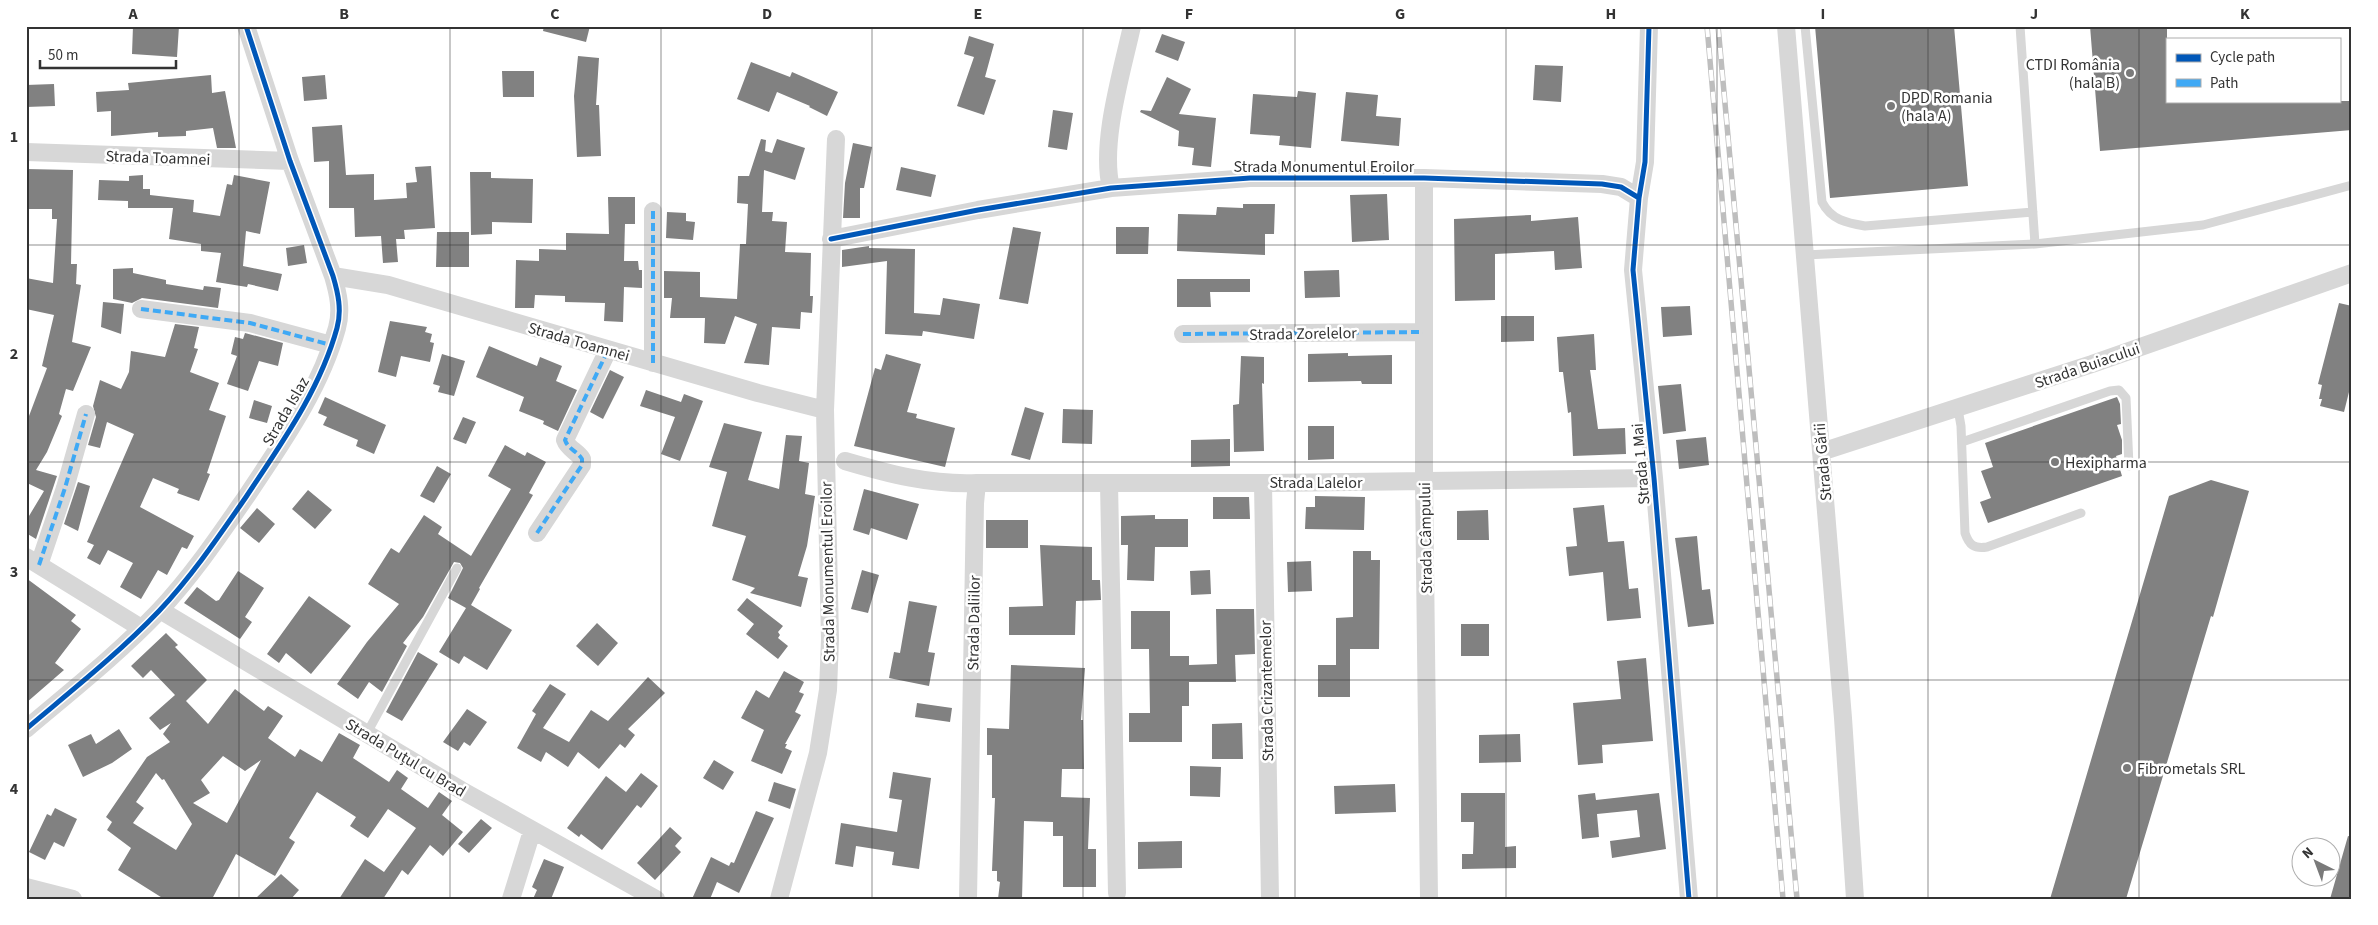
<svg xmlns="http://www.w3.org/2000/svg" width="2378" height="925" font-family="'Source Sans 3',sans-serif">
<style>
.building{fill:#818181;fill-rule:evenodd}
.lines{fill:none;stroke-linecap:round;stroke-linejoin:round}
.service{stroke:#d7d7d7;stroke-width:9}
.minor{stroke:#d7d7d7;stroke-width:18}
.rail-casing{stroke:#bebebe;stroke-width:5.5}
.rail{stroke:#fff;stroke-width:4;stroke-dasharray:11;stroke-linecap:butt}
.quiet{stroke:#3fa9f5;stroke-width:4;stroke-dasharray:8 4;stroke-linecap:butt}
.cycleway-casing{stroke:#fff;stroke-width:8}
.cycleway{stroke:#0057b8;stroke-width:5}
.grid{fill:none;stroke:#333;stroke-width:1;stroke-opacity:0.55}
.poi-dot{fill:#7a7a7a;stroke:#fff;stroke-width:2}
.labels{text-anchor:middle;stroke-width:5;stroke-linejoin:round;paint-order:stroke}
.poi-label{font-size:16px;fill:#333;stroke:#fff;text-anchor:start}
.street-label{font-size:16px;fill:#333;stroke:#fff}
.neatline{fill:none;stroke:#333;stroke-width:2}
.grid-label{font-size:16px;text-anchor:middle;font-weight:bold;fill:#333}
</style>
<rect width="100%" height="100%" fill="#fff"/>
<!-- building -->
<path class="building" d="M133,26H179L177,57L132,54Z
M544,26H590L586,42L543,31Z
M1815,26H1954L1968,186L1830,198Z
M2090,26H2167V101H2352V130L2100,151Z
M1162,34L1185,42L1178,61L1155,52Z
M969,36L994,44L985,77L996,80L984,115L957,106L974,57L964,54Z
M578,56L599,58L596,105H599L601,156L577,157L574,96Z
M751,62L790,77L792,72L838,92L827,116L809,107L810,106L777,92L769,112L737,99Z
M1535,65L1563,66L1561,102L1533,100Z
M502,71H534V97H503Z
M211,75L212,93L225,91L236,148H217L213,128L186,131V136L158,137V132L111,136V111L97,112L96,92L129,90L128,83Z
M325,75L327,99L304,101L302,77Z
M1167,77L1191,89L1179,114L1216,118L1211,167L1192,165L1194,148L1178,146L1179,131L1140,112L1141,110L1151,111Z
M54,84L55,106L26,107V85Z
M1298,91L1316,93L1311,148L1279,145L1280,136L1250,134L1253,94L1297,97Z
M1346,92L1378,95L1376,116L1401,118L1399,146L1341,141Z
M1053,110L1073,113L1067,150L1048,147Z
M342,125L346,175L374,174V200L407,198L406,183L417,182L415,167L431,166L435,228L404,230L405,239H396L398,262L383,263L381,236L355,237L354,208H329V161L314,162L312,127Z
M761,139L766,140L765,151L772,153L777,139L805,148L795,180L764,170L762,212H773L772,221L787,222L785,252L811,253L810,296H813L812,313L801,312L800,329L772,327L769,365L744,363L757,324L735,316L725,344L704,343L705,318H670L672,298H664V271L700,272V297L737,299L740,244H746L748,204L737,203L738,176H749Z
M853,143L872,147L864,188H860V218H843L845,183Z
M901,167L936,175L931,197L896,190Z
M26,169L73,170L71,264H77L76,284L81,285L72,342L91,347L73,391L66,389L59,414L62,416L47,452L36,470L57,476L36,539L26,533V521L44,491L27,483L26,485V424L47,368L42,366L54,315L26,309V278L53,283L57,219H52V209H26Z
M470,172H491V178L533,179L532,223L492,222V234L471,235Z
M143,175V189H150V195L194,200L193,212L220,216L227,184L232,185L234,175L270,182L260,234L246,231L243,266L282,274L278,291L248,284L247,287L216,282L221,253L201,251V244L169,239L173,208H128V201L98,200L99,180L129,181V176Z
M1387,194L1389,240L1352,242L1350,195Z
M608,197H635V224H625L624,261H638L639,270H642V288L624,287L623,322L604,321L605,303L565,302V296L535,295L534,308H515L516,260L539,261V249L566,250V233L609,234Z
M1243,204H1275L1274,234H1265V255L1177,251L1178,214L1216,215L1217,207L1243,208Z
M667,212L686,213V221L695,222L693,240L666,238Z
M1531,215V221L1578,217L1582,268L1555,270L1554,251L1495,254V300L1455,301L1454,219Z
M1013,227L1041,232L1028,304L999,299Z
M1116,227H1149L1148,254H1116Z
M437,232H469V267H436Z
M304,245L307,263L288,266L286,248Z
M869,246V248L915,249L914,313L940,315L943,298L980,304L974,339L923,331L922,336L885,334L887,261L842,267V250Z
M133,268V273L166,280V284L203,290L204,286L221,288L218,308L142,298L132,303L113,299V269Z
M1339,270L1340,297L1305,298L1304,271Z
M1177,279H1250V292H1210L1211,307H1177Z
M103,302L124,304L121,334L101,327Z
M2339,303L2352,306V393L2349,392L2344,412L2320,406L2322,399H2319L2322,385L2318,384Z
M1690,306L1692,335L1663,337L1661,307Z
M1501,316H1534V341L1501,342Z
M390,321L427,327L425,332L432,334L430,342L434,343L430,362L401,356L396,377L378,372Z
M175,324L199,327L194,348L198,349L190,372L219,383L209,410L226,416L207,473L210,474L199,501L177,493L179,489L153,478L140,507L194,536L187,549L182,547L167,575L158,570L141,599L120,587L133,563L108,550L100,565L87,558L94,545L87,542L134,434L107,422L100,448L88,445L96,417L93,406L100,380L121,389L129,372L131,351L165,357Z
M245,333L283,343L278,366L259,361L248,391L227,384L237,356L231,354L235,337L243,339Z
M1594,334L1596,370H1590L1598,429L1625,428L1626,454L1573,456L1571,412L1568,413L1563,372H1559L1557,337Z
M489,346L537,366L540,357L562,366L556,381L577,390L558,431L543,424L544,421L519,411L524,397L476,377Z
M1348,353V356L1392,355V384H1362L1361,381L1308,382V354Z
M442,354L465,361L454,396L438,392L440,386L433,384Z
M886,354L921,364L907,412L917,414L916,418L955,428L945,467L854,446L875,368L881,370Z
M1241,356L1264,357V384L1262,383L1264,451L1234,452L1233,405L1239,404Z
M610,370L624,377L603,419L590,412Z
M1681,384L1686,431L1663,434L1658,386Z
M646,390L681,402L684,394L703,401L680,461L661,454L675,417L640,406Z
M325,397L386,425L374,454L356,446L358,440L323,425L327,417L318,413Z
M2117,397L2120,404L2121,424L2117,425L2122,440V454L2116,456L2122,476L1988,523L1980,502L1991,498L1981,471L1993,467L1985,443Z
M254,400L272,406L267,423L249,418Z
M1025,407L1044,413L1030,460L1011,455Z
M1063,409L1093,410L1092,444L1062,443Z
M463,417L476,422L466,444L453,439Z
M724,423L762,432L748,480L779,489L786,435L802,436L799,461L809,463L805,494L815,496L807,546L798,576L808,578L801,607L750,593L755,588L732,580L746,536L712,526L727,472L709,467Z
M1308,426H1334V459L1308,460Z
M1706,437L1709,465L1679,469L1676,440Z
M1230,439V466L1191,467V440Z
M505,445L525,456L527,452L546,462L529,493L533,495L479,588L480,589L471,605L512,630L487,670L464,656L459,664L439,652L466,608L448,598L463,568L460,563L454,562L423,617L403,643L407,646L382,692L369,682L358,699L337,684L367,642L399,604L368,584L391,548L399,553L424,515L442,527L438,534L471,556L511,489L488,476Z
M437,466L451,474L434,503L420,496Z
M2211,480L2249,491L2213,617L2211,616L2126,899H2050L2169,496Z
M78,482L90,486L78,531L64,524Z
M864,489L919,504L907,540L871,528L869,535L853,530Z
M308,490L332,510L315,529L292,509Z
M1315,496L1365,497L1364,530L1305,529L1306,507H1315Z
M1213,497H1249L1250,519H1213Z
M1604,505L1608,542L1624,541L1629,589L1638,588L1641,618L1607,621L1603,572L1569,576L1566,547L1577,546L1573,508Z
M257,508L275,524L259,543L240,528Z
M1488,510L1489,540H1457V511Z
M1155,515V519H1188V547H1155L1154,581L1127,580L1128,545H1121V516Z
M986,520H1028V548H986Z
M1697,536L1702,590L1710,589L1714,624L1688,627L1675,538Z
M1040,545L1092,547V580H1100L1101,600L1076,601L1075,635H1009V607L1043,606Z
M1353,551H1371V560H1380L1379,649H1350V697H1318V665H1336V618L1353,617Z
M1311,561L1312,591L1288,592L1287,562Z
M862,570L879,575L868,613L851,609Z
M1210,570L1211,594L1191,595L1190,571Z
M238,571L264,588L245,617L252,622L240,639L184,603L197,587L216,601L219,600Z
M26,578L76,615L71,621L81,629L55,663L64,670L26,703Z
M309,596L351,626L311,674L286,653L279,663L267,654Z
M747,598L783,626L778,632L780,635L778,638L788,646L778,659L746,634L754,624L737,610Z
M909,601L937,606L928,652L935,653L929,686L889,678L894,652L900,653Z
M1216,609H1254L1255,654L1235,655L1236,682H1189V706H1182V742H1129V713H1150L1149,649H1131V611H1170V656H1189V665L1217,664Z
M597,623L618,643L598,666L576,646Z
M1461,624H1489V656H1461Z
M166,633L178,645L175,647L207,680L186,701L208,724L235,689L264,711L268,706L283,716L268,738L295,757L300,749L322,762L339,733L360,745L353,758L389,782L397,770L408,778L401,789L428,808L439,792L452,801L442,815L463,832L443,856L430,845L408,875L402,870L383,899H339L365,859L384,872L416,828L388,809L368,838L350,826L356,817L317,792L289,838L295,842L275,876L236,854L212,899H164L118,870L131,848L107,830L112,822L106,817L147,757L170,742L163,734L171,723L160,730L149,718L175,695L151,670L143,678L131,666ZM223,756L245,771L261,760L227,823L193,803L210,793L201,780ZM156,773L162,780L164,779L192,824L176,850L133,823L144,808L136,802Z
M418,652L438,664L402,721L386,712Z
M1646,658L1653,741L1602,745L1603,763L1578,765L1573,703L1621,699L1617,661Z
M1011,665L1085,668L1081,720H1083L1084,769H1062L1061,797L1090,798L1088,849H1096V887H1063V836H1053V822L1024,821L1022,899H998L1000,882L997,881V871H992L995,798H992V755H987V728L1009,729Z
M784,671L804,682L799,692L804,694L795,712L801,715L785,744H787L785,748L792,751L782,774L751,761L764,730L741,718L756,690L769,698Z
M648,677L665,693L628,729L635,735L625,748L620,744L599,769L578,752L568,767L546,752L541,762L517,748L536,714L532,711L550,684L566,694L543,728L569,742L591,710L608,721Z
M917,703L952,708L950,722L915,717Z
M467,709L487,722L470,746L464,742L458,751L443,742Z
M1242,723L1243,759H1212V724Z
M119,729L132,749L112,763L83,777L68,745L91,734L96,744Z
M1520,734L1521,762L1479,763V735Z
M714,760L734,772L723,790L703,778Z
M1190,766L1221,767L1220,797L1190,796Z
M893,772L931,778L919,869L892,865L894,852L856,846L853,867L835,864L841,823L897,832L902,800L889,798Z
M641,773L658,786L641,808L637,805L602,850L581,834L579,837L567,828L606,776L626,792Z
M774,782L796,789L790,809L768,801Z
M1395,784L1396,812L1335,814L1334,786Z
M1461,793H1505V847L1516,846V868L1462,869V854H1473L1474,822H1461Z
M1595,793L1596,800L1659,793L1666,849L1612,858L1610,841L1640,837L1637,810L1597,814L1599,837L1582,839L1578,795Z
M55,808L77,819L64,847L54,842L45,860L29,852L47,814L51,816Z
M756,811L774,818L739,893L717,882L710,899H692L711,857L729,866L731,862L734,863Z
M481,819L492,828L469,853L458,844Z
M670,827L682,838L675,846L681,852L655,880L637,863Z
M2348,836L2352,837V899H2330Z
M1182,841V868L1138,869V842Z
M544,859L564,867L551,899H533L537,890L532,887Z
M281,874L299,890L291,899H255Z"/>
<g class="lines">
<!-- service -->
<path class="service" d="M1805,26L1822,202C1831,220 1847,223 1865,226L2033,212
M2020,26L2035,244
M1805,255L2035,244L2203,225L2352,185
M1958,409L1961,426L1965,533C1969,545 1974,549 1987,547L2081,513
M1962,442L2110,391L2119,390L2126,398L2129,466
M367,733L457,568"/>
<!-- minor -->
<path class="minor" d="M1649,26L1645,162L1639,198L1633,270L1654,478L1689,899
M1786,26L1843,718L1855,899
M26,152L290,161
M1424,178V481L1429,899
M1111,188C1100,143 1122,72 1132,26
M831,239L978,210L1111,188L1250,178H1424L1602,184L1621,187L1639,198
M333,276L388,285L758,393L825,410
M141,309L250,323L331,345
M1183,334L1423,332
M653,363V211
M1821,452L2092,364L2352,273
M845,461C889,474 931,485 977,483L975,503L968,899
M977,483H1263L1654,478
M1109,483L1117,893
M1263,483L1270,899
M537,533L582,465V459C577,451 568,449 565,440L608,350
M26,557L141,628
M39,565L65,488L86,414
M160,610L461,790L656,899
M26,729C71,691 118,654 159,611C192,576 219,536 246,497C281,444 320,390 337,328C342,310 338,293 333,276L290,161L246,26
M26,887L73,899
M511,899L532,831
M779,899L818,753L828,690L830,639L825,410L836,139"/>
<defs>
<path id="rail" d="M1707,26L1783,899
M1718,26L1797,899"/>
</defs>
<!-- rail casing -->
<use href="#rail" class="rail-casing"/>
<!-- rail -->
<use href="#rail" class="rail"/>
<!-- quiet -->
<path class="quiet" d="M141,309L250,323L331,345
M1183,334L1423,332
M653,363V211
M537,533L582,465V459C577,451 568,449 565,440L608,350
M39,565L65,488L86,414"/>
<defs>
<path id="cycleway" d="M1649,26L1645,162L1639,198L1633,270L1654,478L1689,899
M831,239L978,210L1111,188L1250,178H1424L1602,184L1621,187L1639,198
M26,729C71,691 118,654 159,611C192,576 219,536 246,497C281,444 320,390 337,328C342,310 338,293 333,276L290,161L246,26"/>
</defs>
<!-- cycleway casing -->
<use href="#cycleway" class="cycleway-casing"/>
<!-- cycleway -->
<use href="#cycleway" class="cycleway"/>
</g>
<!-- grid -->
<path class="grid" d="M239,26V899M450,26V899M661,26V899M872,26V899M1083,26V899M1295,26V899M1506,26V899M1717,26V899M1928,26V899M2139,26V899M26,245H2352M26,462H2352M26,680H2352"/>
<!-- markers -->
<g class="poi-dot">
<circle cx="2130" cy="73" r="5"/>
<circle cx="1891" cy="106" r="5"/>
<circle cx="2055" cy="462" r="5"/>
<circle cx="2127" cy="768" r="5"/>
</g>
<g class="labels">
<!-- poi labels -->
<g class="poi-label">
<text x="2120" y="70" text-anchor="end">CTDI România<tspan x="2120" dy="18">(hala B)</tspan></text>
<text x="1901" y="103">DPD Romania<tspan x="1901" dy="18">(hala A)</tspan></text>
<text x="2065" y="468">Hexipharma</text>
<text x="2137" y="774">Fibrometals SRL</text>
</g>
<!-- street labels -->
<g class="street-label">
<text transform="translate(158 157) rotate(2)" y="6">Strada Toamnei</text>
<text x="1324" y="172">Strada Monumentul Eroilor</text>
<text transform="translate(1303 333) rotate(-1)" y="6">Strada Zorelelor</text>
<text transform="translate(579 341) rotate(16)" y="6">Strada Toamnei</text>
<text transform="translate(2087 365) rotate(-19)" y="6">Strada Buiacului</text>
<text transform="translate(285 411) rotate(-60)" y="6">Strada Islaz</text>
<text transform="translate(1822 462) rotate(-95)" y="6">Strada Gării</text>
<text transform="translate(1640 464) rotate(-95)" y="6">Strada 1 Mai</text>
<text x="1316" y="488">Strada Lalelor</text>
<text transform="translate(1425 538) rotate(-91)" y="6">Strada Câmpului</text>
<text transform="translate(827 572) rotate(-91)" y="6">Strada Monumentul Eroilor</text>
<text transform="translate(973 623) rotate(-89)" y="6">Strada Daliilor</text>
<text transform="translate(1266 691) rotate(-91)" y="6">Strada Crizantemelor</text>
<text transform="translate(406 757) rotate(31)" y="6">Strada Puțul cu Brad</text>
</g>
</g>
<!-- border -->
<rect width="2378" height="925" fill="none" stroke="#ffffff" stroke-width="55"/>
<!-- legend -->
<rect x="2166" y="38" width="175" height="65" fill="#ffffff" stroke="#adadad"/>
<rect x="2176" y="54" width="25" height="8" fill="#0057b8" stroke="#adadad"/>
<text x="2210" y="62" font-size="15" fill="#333333">Cycle path</text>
<rect x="2176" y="79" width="25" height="8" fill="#3fa9f5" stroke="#adadad"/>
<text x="2210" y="88" font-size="15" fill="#333333">Path</text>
<!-- north arrow -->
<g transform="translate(2316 862) rotate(318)"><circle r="24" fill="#ffffff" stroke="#adadad"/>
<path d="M0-4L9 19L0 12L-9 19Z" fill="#7a7a7a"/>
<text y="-8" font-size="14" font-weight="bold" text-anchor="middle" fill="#333333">N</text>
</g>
<!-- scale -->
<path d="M40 60v8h136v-8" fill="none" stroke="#333333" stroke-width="2.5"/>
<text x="48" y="60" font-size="15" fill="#333333" stroke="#ffffff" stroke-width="4" paint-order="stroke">50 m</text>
<rect x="28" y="28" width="2322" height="870" class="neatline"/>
<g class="grid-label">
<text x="133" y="19">A</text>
<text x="344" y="19">B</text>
<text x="555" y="19">C</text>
<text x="767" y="19">D</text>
<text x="978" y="19">E</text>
<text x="1189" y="19">F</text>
<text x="1400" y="19">G</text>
<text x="1611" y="19">H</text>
<text x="1823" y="19">I</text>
<text x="2034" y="19">J</text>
<text x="2245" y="19">K</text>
<text x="14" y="142">1</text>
<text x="14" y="359">2</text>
<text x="14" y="577">3</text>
<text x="14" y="794">4</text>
</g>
</svg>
